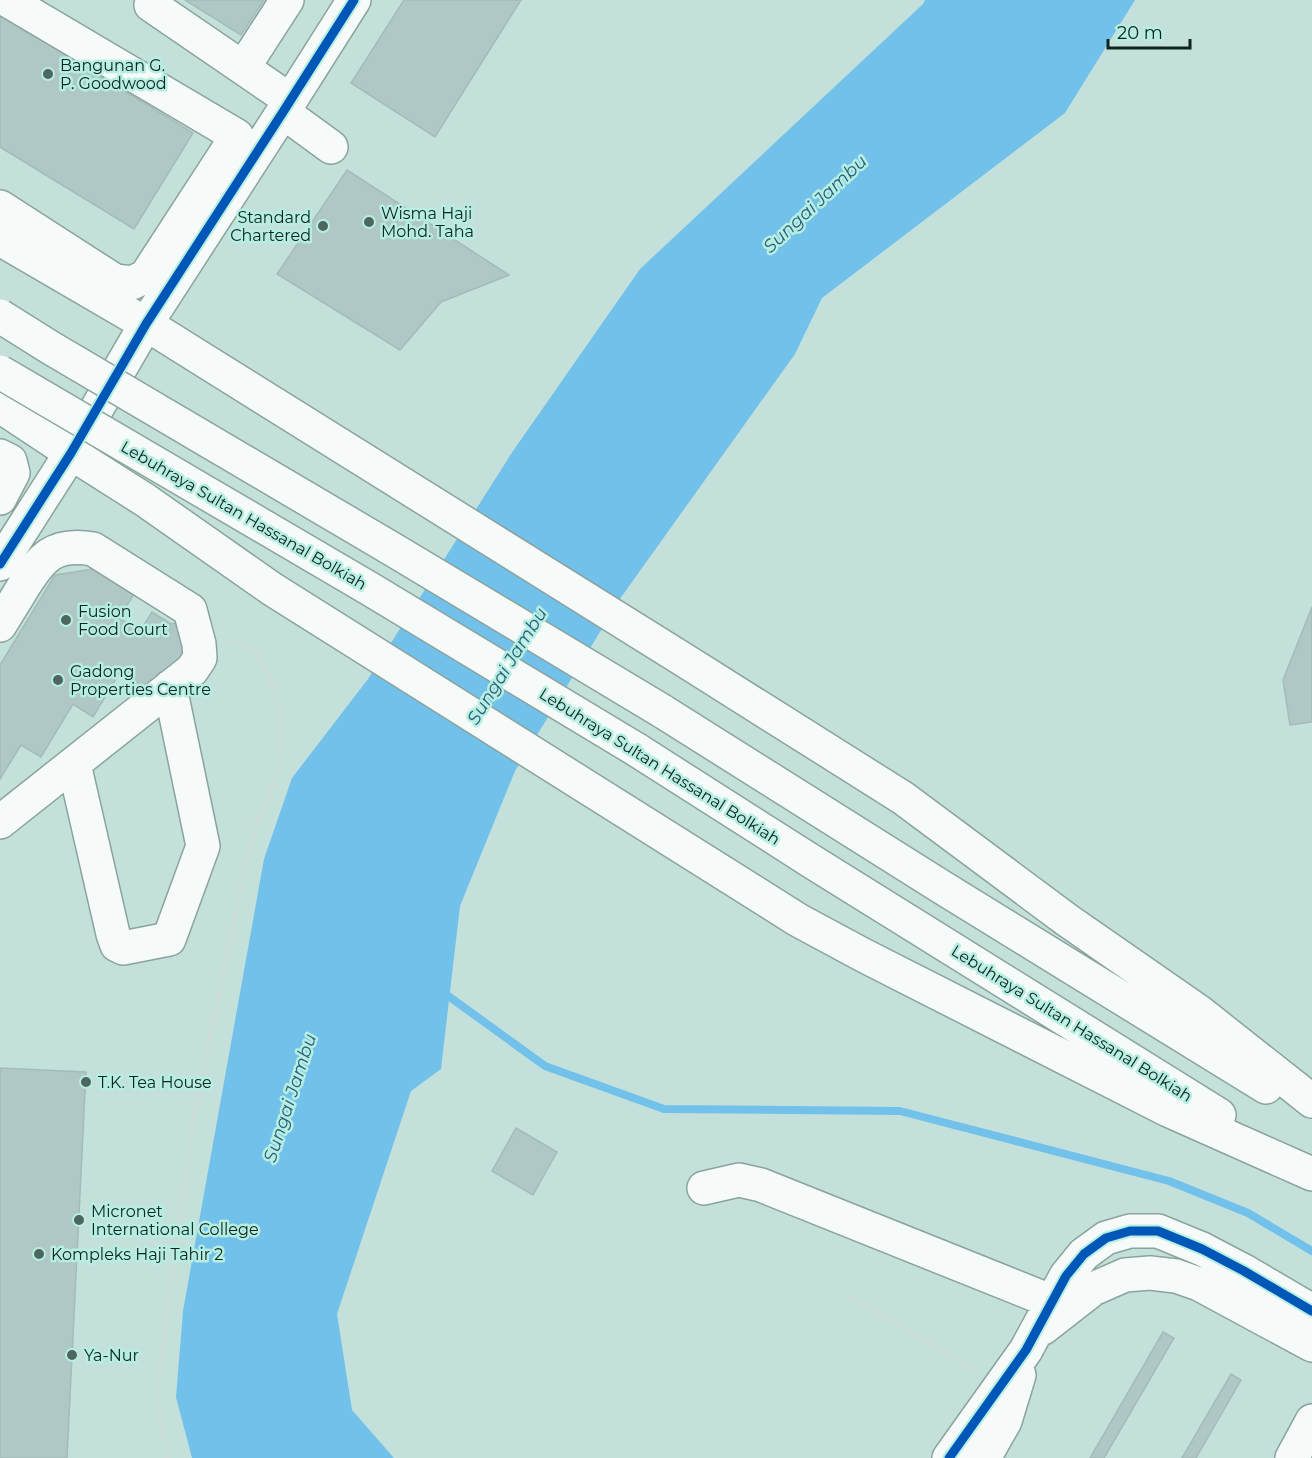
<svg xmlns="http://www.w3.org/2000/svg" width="1312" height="1458" font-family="Montserrat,sans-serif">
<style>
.water{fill:#72c1ea}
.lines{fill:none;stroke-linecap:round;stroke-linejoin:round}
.stream{stroke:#72c1ea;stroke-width:8}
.building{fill:#afc8c5;stroke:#a4bcb9;stroke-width:1.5}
.minor-casing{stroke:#8ba39e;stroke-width:36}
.highway-casing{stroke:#8ba39e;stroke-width:36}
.path{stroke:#d1dad8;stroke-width:4;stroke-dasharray:4.5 4.5;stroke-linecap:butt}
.minor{stroke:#f6faf9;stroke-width:33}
.highway{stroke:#f6faf9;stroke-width:33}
.highway-bridge-casing{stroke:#8ba39e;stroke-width:36;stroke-linecap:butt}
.highway-bridge{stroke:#f6faf9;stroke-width:33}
.cycleway-casing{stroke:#b6eee1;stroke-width:13}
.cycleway{stroke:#0057b8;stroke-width:9}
.poi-dot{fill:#4d6660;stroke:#b6eee1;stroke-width:2}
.labels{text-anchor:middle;stroke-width:5;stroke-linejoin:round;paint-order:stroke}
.poi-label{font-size:16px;fill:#0d241f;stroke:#b6eee1;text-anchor:start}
.street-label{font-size:16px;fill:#0d241f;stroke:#b6eee1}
.water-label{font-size:18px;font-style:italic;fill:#285c7c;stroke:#b6eee1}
</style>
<rect width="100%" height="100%" fill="#c3e1da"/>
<!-- water -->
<path class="water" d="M925,0H1135L1065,113L822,298L795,354L622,596L515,771L460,906L441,1069L411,1091L337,1314L352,1410L394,1458H192L176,1397L183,1311L264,859L292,778L368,679L513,451L640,269L923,4Z"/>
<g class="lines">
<!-- stream -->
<path class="stream" d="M440,990L545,1066L664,1109L900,1111L1169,1181L1248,1213L1312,1251"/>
</g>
<!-- building -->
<path class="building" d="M185,0H264L241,35Z
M404,0H521L435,137L351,83Z
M0,14L193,133L134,229L0,147Z
M347,170L509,275L441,302L400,350L277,274Z
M93,569L134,594L119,618L140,631L152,612L171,624L180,622L187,654L146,688L120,672L93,717L73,704L41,757L21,745L0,779V665L55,575Z
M1312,607V722L1290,725L1283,680Z
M0,1068L86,1072L67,1458H0Z
M516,1128L557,1152L533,1195L492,1171Z
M1163,1332L1174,1338L1104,1458H1090Z
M1231,1374L1241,1380L1196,1458H1182Z"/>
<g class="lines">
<defs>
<path id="minor" d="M154,0L151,5L290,100
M243,68L287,0
M283,112L331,147
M0,207L115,281L132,283L146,276L237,136L7,0
M0,239L146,324
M0,406L71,453
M0,456L10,461L13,473L0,498
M0,564L71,453L146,324L283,112L354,0
M0,625C7,613 15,601 22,589C41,558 53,542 93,549L190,610L199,644L200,658L192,670L0,822
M74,764L113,934L117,945L123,948L169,939L203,846L170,687
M704,1188L739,1180L761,1185L1053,1302
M1043,1328L1093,1289L1125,1275L1150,1273L1176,1276L1199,1284L1312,1345
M949,1458L1026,1350L1066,1276L1084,1254L1106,1238L1130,1231H1158L1202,1249L1244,1271L1312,1311
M984,1458L1005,1421L1019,1375
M1292,1458L1312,1421"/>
<path id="highway" d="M146,324L692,665L903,798L1067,920L1198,1011L1312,1101
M71,453L145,500L272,589L798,920L863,955L1168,1110L1312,1174
M662,711L940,886L1266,1087
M637,750L811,861L1219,1115"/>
</defs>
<!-- minor casing -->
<use href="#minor" class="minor-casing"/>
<!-- highway casing -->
<use href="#highway" class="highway-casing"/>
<!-- path -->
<path class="path" d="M851,1297L976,1372
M168,1458L160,1420L158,1381L193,1120L247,859L258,821L277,774L281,719L270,677L256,654L228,637"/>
<!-- minor -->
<use href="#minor" class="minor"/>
<!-- highway -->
<use href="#highway" class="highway"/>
<defs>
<path id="highway-bridge" d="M0,316L51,348L392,549L662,711
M0,372L370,589L637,750"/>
</defs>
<!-- highway-bridge casing -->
<use href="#highway-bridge" class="highway-bridge-casing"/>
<!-- highway-bridge -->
<use href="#highway-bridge" class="highway-bridge"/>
<defs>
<path id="cycleway" d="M0,564L71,453L146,324L283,112L354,0
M949,1458L1026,1350L1066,1276L1084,1254L1106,1238L1130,1231H1158L1202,1249L1244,1271L1312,1311"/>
</defs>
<!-- cycleway casing -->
<use href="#cycleway" class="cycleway-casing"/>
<!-- cycleway -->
<use href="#cycleway" class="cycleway"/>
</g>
<!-- markers -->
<g class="poi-dot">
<circle cx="48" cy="74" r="6"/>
<circle cx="369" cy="222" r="6"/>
<circle cx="323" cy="226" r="6"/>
<circle cx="66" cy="620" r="6"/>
<circle cx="58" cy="680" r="6"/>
<circle cx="86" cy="1082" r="6"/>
<circle cx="79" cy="1220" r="6"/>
<circle cx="39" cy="1254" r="6"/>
<circle cx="72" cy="1355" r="6"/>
</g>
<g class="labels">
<!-- poi labels -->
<g class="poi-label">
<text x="60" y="71">Bangunan G.<tspan x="60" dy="18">P. Goodwood</tspan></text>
<text x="381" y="219">Wisma Haji<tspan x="381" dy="18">Mohd. Taha</tspan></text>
<text x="311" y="223" text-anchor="end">Standard<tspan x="311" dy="18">Chartered</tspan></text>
<text x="78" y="617">Fusion<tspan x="78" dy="18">Food Court</tspan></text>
<text x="70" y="677">Gadong<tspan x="70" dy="18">Properties Centre</tspan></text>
<text x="98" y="1088">T.K. Tea House</text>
<text x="91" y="1217">Micronet<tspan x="91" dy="18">International College</tspan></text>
<text x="51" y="1260">Kompleks Haji Tahir 2</text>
<text x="84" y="1361">Ya-Nur</text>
</g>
<!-- street labels -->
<g class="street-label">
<text transform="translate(244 515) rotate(30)" y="6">Lebuhraya Sultan Hassanal Bolkiah</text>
<text transform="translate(660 766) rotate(32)" y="6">Lebuhraya Sultan Hassanal Bolkiah</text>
<text transform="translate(1072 1023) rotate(32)" y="6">Lebuhraya Sultan Hassanal Bolkiah</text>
</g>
<!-- water labels -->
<g class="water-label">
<text transform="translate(815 204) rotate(-43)" y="6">Sungai Jambu</text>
<text transform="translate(507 666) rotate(-58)" y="6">Sungai Jambu</text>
<text transform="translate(290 1098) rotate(-72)" y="6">Sungai Jambu</text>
</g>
</g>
<!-- scale -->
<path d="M1108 39v9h82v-9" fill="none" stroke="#0d241f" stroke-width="3"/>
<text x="1117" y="39" font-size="18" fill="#0d241f" stroke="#b6eee1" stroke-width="4.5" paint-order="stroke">20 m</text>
</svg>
